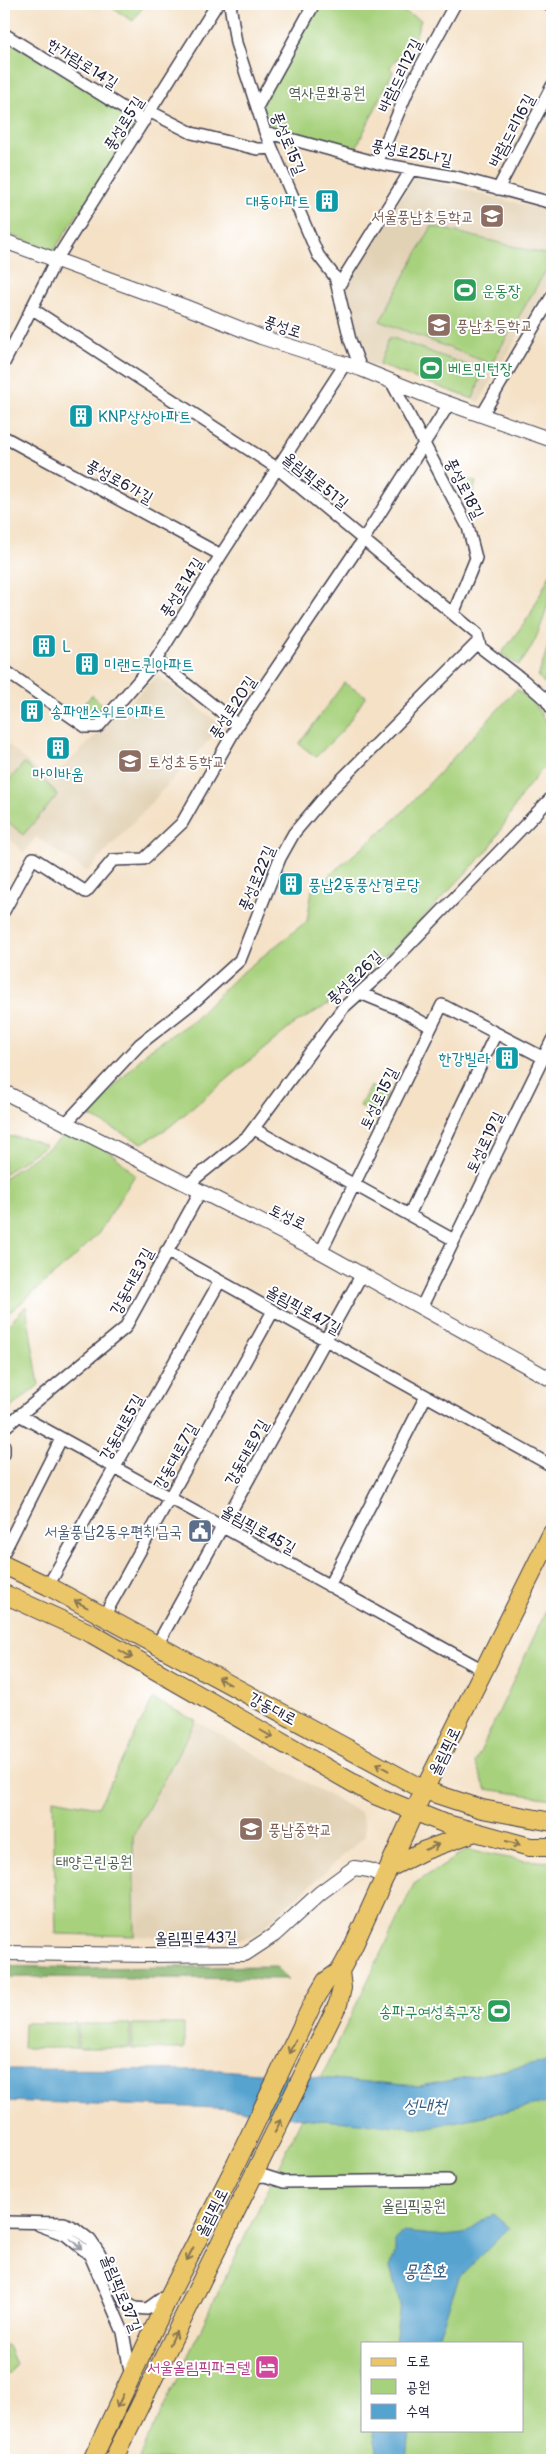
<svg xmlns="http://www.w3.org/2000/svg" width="556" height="2464" font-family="Pangolin,'Poor Story',sans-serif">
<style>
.built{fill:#e2d2b5}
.green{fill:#a7d17d;stroke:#647a5c;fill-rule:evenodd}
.forest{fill:#85b36c;stroke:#546a54}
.water{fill:#56a3cf;stroke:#3c6285}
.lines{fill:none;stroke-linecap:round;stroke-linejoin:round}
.minor-casing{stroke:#423f50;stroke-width:14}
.tertiary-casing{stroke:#423f50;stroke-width:16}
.primary-casing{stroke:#423f50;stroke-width:20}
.minor{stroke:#fff;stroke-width:11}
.tertiary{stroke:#fff;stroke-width:14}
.primary{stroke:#ebc669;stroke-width:18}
.oneway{stroke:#867452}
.oneway2{stroke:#9c9ca7}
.labels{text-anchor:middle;stroke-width:4;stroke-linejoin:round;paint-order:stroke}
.street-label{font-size:16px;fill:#22223b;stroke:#fff}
.park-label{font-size:16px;fill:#515f52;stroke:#fff}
.culture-label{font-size:16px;fill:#0d838f;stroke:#fff;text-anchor:start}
.education-label{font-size:16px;fill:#785e54;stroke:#fff;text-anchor:start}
.leisure-label{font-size:16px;fill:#27864d;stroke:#fff;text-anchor:start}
.service-label{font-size:16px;fill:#4e5e75;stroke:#fff;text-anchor:end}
.hotel-label{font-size:16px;fill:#b23c85;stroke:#fff;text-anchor:end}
.water-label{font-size:18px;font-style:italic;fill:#395c7e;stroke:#fff}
</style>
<rect width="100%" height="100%" fill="#fff"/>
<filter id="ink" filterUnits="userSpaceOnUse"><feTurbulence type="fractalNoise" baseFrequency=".02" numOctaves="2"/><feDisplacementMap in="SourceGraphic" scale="10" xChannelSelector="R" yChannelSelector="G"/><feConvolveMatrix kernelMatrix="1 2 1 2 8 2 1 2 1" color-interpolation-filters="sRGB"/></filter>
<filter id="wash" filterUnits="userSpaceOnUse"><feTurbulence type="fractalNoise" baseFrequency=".0096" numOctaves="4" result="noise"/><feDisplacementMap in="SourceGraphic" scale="20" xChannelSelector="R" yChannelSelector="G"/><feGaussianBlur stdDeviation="1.12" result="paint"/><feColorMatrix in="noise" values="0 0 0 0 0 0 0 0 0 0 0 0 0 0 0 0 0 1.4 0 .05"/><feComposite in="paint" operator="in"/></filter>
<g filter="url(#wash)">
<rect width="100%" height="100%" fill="#f4e1c6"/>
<!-- built -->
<path class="built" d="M414,177L552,212V279L479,402L363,361L342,289Z
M158,675L222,726L87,872L36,837L24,853L4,832V741L49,781Z
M196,1721L361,1813L364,1821L365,1836L254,1936L235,1940L135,1936L133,1836Z"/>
<!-- green -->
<path class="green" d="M106,4H145L133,21Z
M317,4H387L421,20L416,35L390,68L393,72L354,152L271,130L261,106Z
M4,38L138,121L53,252L4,232Z
M432,226L552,256V260L491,364L380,321Z
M390,337L483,371L473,399L379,365Z
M460,476L476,482L473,493L464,490L457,482Z
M550,574L552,575C552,601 537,645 519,665L501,654L530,615Z
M552,634V690L538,677Z
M344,683L366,696L344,729L316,757L299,744Z
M517,689L535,705L552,731V757L523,793L489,849L391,951L335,1000L293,1025L168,1128L142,1143L87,1115L149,1050L194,1020L234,979L307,921L312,890L398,817Z
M92,695L104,706L88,723L77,712Z
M24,763L54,790L57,796L23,835L4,818V786Z
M370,1086L388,1095L378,1114L360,1106Z
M4,1136L27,1138L46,1145L4,1174Z
M63,1136C95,1136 113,1153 135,1175L98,1234L74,1258L4,1317V1178L54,1144Z
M26,1306L39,1385L4,1413V1329Z
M552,1598V1799L486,1789L475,1763Z
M153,1699L196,1721L133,1836L135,1936L56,1934L53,1799L98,1807Z
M466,1850L520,1860L552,1862V2460H138L414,1884ZM362,2343H522V2430H362Z
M24,2023H76V2048H23Z
M78,2024H130V2048H78Z
M132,2024H184V2049H132Z
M4,2344L8,2346L16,2364L9,2374L4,2375Z"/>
<!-- forest -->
<path class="forest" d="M4,1966L82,1968L276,1966L289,1979L4,1977Z"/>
<!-- water -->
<path class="water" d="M552,2061V2102L424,2128L320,2120L218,2108L4,2101V2069L221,2070L420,2086Z
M493,2214L509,2228L459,2278L436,2343H395L400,2303L390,2268L395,2253V2241L402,2232L444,2236L463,2234Z
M373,2430H409L406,2460H379Z"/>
</g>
<g filter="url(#ink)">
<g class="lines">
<defs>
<path id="minor" d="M230,4L236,43L265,132L318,255L335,277L350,340L361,369
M547,4L552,7
M4,34L144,121
M257,107L314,4
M149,111L192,133L257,149L272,148
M265,132L382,164L460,178L552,203
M377,163L409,88L455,4
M498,189L552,86
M338,287L411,170
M31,308L277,468L477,634L480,647L523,680L546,700L552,709
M4,363L56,260L217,4
M391,381L468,527L476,558L453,614
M482,415L552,296
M4,437L221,555
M156,660L238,725
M4,670L86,727H98L154,663L221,555L345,364
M4,911L33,858L86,892L113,860L144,859L182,823L236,728L363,540L449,404
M360,993L399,1009L431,1027
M65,1124L140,1044L195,1001L240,960L280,858L294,833L327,794L479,641
M254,1129L454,1240
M187,1185L248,1136L343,1008L383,972L552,797
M409,1215L496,1033
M166,1251L552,1466
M321,1252L442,1005L544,1058
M421,1308L552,1040
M19,1415L483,1670
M4,1428L125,1328L200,1192
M4,1446V1454
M4,1552L61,1439
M48,1586L220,1281
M329,1586L426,1396
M104,1616L273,1311
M157,1645L362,1274
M253,2177L265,2176L284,2182L448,2180
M4,2222L64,2223L76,2229L90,2240L99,2253L125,2302L135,2308L147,2309L168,2294
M39,2225L66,2235L90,2255L123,2332L131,2377"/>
<path id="tertiary" d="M4,241L183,306L261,337L361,369L430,397L552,440
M4,1092L321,1252L552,1380
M4,1953L151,1955L245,1954L274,1935L320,1893L354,1868L369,1870L387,1877"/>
<path id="primary" d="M4,1565L48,1586L424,1790L482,1809L552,1822
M4,1594L92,1634L372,1794L443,1823L530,1847H552
M391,1867L423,1851L475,1832
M92,2460L171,2292L236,2164L313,2003L326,1981L340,1971L352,1949L424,1790L552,1533
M113,2460L338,2004L342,1988L340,1971"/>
</defs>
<!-- minor casing -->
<use href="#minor" class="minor-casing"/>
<!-- tertiary casing -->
<use href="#tertiary" class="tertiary-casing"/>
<!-- primary casing -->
<use href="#primary" class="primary-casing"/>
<!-- minor -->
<use href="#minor" class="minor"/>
<!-- tertiary -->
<use href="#tertiary" class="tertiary"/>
<!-- primary -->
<use href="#primary" class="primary"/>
</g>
<!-- one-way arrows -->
<defs><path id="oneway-shaft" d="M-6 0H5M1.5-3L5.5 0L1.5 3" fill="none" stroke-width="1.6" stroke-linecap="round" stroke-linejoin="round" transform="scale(1.25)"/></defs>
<g class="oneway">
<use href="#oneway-shaft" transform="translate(81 1604) rotate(-152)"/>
<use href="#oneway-shaft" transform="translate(126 1654) rotate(30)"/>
<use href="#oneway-shaft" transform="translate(224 1681) rotate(-152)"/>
<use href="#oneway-shaft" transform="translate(267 1734) rotate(30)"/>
<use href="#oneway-shaft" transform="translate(382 1767) rotate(-151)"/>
<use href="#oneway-shaft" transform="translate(513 1843) rotate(16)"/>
<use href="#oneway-shaft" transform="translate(432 1847) rotate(-22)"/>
<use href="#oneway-shaft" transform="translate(292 2047) rotate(116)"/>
<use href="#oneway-shaft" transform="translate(278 2126) rotate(-64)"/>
<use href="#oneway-shaft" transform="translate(190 2254) rotate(117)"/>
<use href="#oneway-shaft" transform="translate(173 2338) rotate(-64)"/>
<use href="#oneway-shaft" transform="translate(120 2401) rotate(116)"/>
</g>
<use class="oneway2" href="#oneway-shaft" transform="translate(76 2244) rotate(40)"/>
</g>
<!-- icons -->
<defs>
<symbol id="building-square" viewBox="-11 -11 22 22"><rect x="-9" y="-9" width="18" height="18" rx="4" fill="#0f9aa8" stroke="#fff"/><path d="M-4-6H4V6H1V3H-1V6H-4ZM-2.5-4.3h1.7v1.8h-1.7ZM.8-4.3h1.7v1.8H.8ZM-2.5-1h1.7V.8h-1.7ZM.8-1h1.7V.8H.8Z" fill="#fff"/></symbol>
<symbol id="school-square" viewBox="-11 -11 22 22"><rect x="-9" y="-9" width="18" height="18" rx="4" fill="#8d6e63" stroke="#fff"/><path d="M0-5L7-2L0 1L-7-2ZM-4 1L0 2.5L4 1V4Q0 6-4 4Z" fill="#fff"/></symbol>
<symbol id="stadium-square" viewBox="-11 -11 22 22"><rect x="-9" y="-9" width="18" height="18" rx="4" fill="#2e9e5b" stroke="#fff"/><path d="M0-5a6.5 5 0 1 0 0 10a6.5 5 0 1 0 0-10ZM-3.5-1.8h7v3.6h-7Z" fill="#fff"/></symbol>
<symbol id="civic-square" viewBox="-11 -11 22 22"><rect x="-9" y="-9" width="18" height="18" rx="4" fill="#5c6f8a" stroke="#fff"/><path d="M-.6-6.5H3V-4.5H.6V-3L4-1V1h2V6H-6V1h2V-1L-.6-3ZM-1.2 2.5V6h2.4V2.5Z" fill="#fff"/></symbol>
<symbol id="hotel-square" viewBox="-11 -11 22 22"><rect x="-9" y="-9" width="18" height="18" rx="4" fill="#d1479c" stroke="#fff"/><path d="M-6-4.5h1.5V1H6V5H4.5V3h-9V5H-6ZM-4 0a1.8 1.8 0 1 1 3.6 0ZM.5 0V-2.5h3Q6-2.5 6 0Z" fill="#fff"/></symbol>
</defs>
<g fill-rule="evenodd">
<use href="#building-square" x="313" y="187" width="28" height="28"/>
<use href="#school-square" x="478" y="202" width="28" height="28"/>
<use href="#stadium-square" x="451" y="276" width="28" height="28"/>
<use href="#school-square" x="425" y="311" width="28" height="28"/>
<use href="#stadium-square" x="417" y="354" width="28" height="28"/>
<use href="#building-square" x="67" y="402" width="28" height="28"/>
<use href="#building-square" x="30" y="632" width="28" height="28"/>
<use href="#building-square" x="73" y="650" width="28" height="28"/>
<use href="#building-square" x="18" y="697" width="28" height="28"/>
<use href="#building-square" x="44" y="734" width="28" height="28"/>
<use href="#school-square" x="116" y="747" width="28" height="28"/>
<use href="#building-square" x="277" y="870" width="28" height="28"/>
<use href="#building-square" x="493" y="1044" width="28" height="28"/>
<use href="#civic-square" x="186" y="1517" width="28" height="28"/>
<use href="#school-square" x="237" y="1815" width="28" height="28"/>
<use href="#stadium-square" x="485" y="1997" width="28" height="28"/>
<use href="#hotel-square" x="253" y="2353" width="28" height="28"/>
</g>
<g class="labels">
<!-- street labels -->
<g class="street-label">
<text transform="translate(83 63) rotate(32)" y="6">한가람로14길</text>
<text transform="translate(399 75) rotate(-64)" y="6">바람드리12길</text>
<text transform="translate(123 123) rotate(-58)" y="6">풍성로5길</text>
<text transform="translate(511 130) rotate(-62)" y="6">바람드리16길</text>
<text transform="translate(289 143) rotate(68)" y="6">풍성로15길</text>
<text transform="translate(412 152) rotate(11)" y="6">풍성로25나길</text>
<text transform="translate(283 326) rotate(18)" y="6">풍성로</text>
<text transform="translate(316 480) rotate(39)" y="6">올림픽로51길</text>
<text transform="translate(120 481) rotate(29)" y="6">풍성로6가길</text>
<text transform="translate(465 488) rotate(63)" y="6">풍성로18길</text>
<text transform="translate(181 587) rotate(-58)" y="6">풍성로14길</text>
<text transform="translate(232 707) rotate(-57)" y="6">풍성로20길</text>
<text transform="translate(256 878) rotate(-67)" y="6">풍성로22길</text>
<text transform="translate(354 977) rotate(-44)" y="6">풍성로26길</text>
<text transform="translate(378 1098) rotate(-64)" y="6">토성로15길</text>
<text transform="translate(484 1142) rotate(-64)" y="6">토성로19길</text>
<text transform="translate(288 1216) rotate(26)" y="6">토성로</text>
<text transform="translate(131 1281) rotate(-62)" y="6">강동대로3길</text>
<text transform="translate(304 1309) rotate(29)" y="6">올림픽로47길</text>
<text transform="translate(121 1427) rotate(-61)" y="6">강동대로5길</text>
<text transform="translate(246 1452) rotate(-61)" y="6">강동대로9길</text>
<text transform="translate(175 1456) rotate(-61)" y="6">강동대로7길</text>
<text transform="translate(259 1529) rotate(29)" y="6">올림픽로45길</text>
<text transform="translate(273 1708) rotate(28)" y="6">강동대로</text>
<text transform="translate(444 1751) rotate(-64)" y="6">올림픽로</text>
<text transform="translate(196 1937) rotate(-1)" y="6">올림픽로43길</text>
<text transform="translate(211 2212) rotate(-63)" y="6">올림픽로</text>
<text transform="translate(122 2293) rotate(68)" y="6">올림픽로37길</text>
</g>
<!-- park labels -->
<g class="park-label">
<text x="327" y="98">역사문화공원</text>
<text x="94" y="1867">태양근린공원</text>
<text x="414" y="2211">올림픽공원</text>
</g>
<!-- culture labels -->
<g class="culture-label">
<text x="310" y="207" text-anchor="end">대동아파트</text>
<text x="98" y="422">KNP상상아파트</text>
<text x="62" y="652">L</text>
<text x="104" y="670">미랜드퀸아파트</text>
<text x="50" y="717">송파앤스위트아파트</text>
<text x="58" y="779" text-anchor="middle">마이바움</text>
<text x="308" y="890">풍납2동풍산경로당</text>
<text x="490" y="1064" text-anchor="end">한강빌라</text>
</g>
<!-- education labels -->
<g class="education-label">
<text x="474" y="222" text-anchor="end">서울풍납초등학교</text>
<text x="456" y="331">풍납초등학교</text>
<text x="148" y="767">토성초등학교</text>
<text x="268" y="1835">풍납중학교</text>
</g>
<!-- leisure labels -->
<g class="leisure-label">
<text x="482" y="296">운동장</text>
<text x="448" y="374">베트민턴장</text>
<text x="482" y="2017" text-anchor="end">송파구여성축구장</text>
</g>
<!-- service labels -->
<g class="service-label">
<text x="182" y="1537">서울풍납2동우편취급국</text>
</g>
<!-- hotel labels -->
<g class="hotel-label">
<text x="250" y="2373">서울올림픽파크텔</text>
</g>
<!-- water labels -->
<g class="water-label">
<text x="425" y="2112">성내천</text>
<text x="425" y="2277">몽촌호</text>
</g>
</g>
<!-- margin -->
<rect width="556" height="2464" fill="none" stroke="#fff" stroke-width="20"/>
<!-- legend -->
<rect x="361" y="2342" width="162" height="90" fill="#ffffff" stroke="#a7a7b1"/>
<rect x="371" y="2358" width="25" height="8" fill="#ebc669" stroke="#a7a7b1"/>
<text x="406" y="2366" font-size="15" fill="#22223b">도로</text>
<rect x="371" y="2379" width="25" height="15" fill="#a7d17d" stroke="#a7a7b1"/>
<text x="406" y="2392" font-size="15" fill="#22223b">공원</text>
<rect x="371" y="2404" width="25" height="15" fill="#56a3cf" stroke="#a7a7b1"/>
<text x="406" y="2416" font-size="15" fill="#22223b">수역</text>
</svg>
